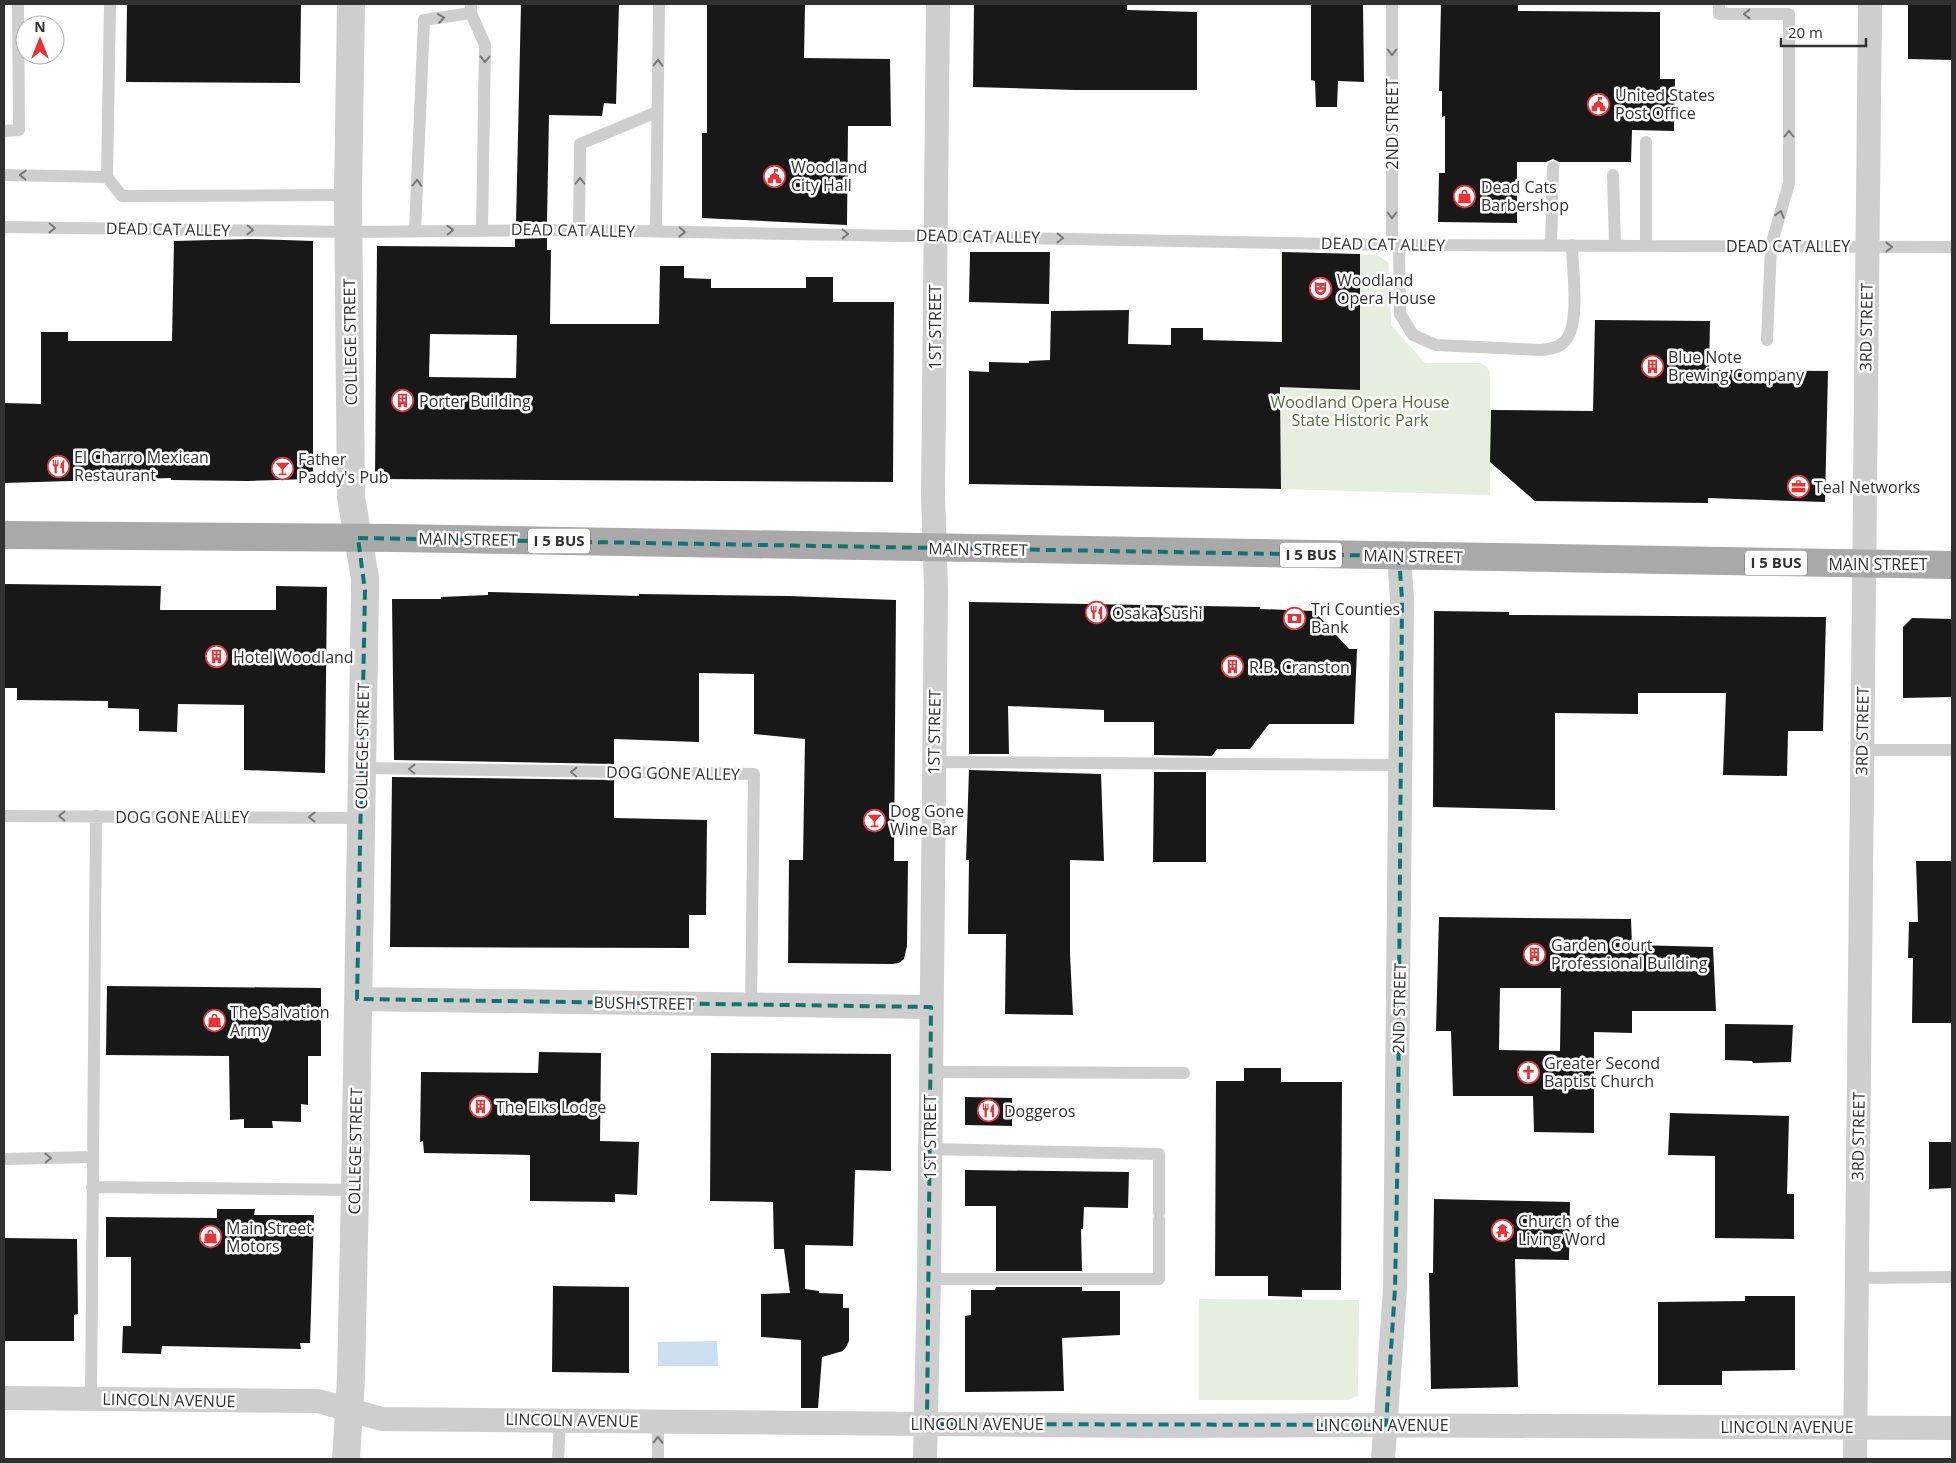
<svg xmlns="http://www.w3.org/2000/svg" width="1956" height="1463" font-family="'Open Sans',sans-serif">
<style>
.green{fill:#e6eedf}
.water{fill:#cbdfee}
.building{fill:#181818;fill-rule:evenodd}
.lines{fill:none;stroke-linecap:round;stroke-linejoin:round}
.service{stroke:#cecece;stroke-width:12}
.minor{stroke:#cecece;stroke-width:24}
.tertiary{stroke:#cecece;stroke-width:28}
.primary{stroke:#a9a9a9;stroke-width:28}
.oneway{stroke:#787878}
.marked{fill:none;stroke:#0f766e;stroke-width:4;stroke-dasharray:10 6;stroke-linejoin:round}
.labels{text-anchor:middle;stroke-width:5;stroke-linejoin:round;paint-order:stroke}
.shield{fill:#fff;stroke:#6f6f6f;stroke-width:1}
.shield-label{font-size:15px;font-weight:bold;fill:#313131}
.poi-label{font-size:16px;fill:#313131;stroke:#fff;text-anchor:start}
.street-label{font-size:16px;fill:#313131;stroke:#fff}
.park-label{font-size:16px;fill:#526f3c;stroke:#fff}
</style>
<rect width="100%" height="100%" fill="#fff"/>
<!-- green -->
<path class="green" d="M1281,252L1377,255L1389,263L1391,325L1425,363H1480L1487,367L1490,373V495L1281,489Z
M1199,1299L1359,1300L1358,1396L1347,1400H1199Z"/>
<!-- water -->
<path class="water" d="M717,1341L718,1366H658V1342Z"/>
<!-- building -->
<path class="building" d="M127,4H301L300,83L126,82Z
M521,4L619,5L616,104L604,103L602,116L549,115L547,222H516Z
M707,4H805L804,58L890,59L891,126H848L847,225L702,218V133H707Z
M974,4H1127V10L1197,12V90H1075L973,87Z
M1311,4H1363L1364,82L1338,81L1337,107H1316L1315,81L1311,80Z
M1441,4H1518V11L1660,12V79H1675L1674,131L1632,130L1631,162H1559L1553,159L1546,162H1517V223L1438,222L1439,173H1445V116L1442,117V91H1439Z
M1908,4H1952V60L1908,59Z
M547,238V250H551L550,324H659L660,266H684V278L711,279V288H806V277H833V302H894L893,482L375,479L377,246L515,247V239ZM430,334L517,335L516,378L429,377Z
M251,239L313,241V472L309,479L248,481L171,480V478L4,483V403L41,404V332H68V341H172L174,241Z
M970,252H1050L1049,304L969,302Z
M1282,252L1360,254V390L1280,387L1281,489L969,484V371L989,372V362L1029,363V361L1050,360L1051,311L1129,310L1128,344L1171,345V328H1203V340L1282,342Z
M1595,320L1710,321L1709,370L1828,371L1825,502L1708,498V503L1535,501L1490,462L1491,410L1593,411Z
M4,584L161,586L160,610H276V586L327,587L325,773L244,770V705L178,704L177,732L139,731V709L108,708V701L17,700V688H4Z
M488,592L639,596V594L789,596L896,600L894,861H908L907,946L904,959L899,963L892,964L788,963L789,860H803L805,739L754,734V674L699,673V742L614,739V764L394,760L392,599H441V597L488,595Z
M969,602L1260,607V609L1314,611L1349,649H1357L1354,724H1269L1250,749H1217L1212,756L1154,755V722H1104V710L1008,706L1009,754H969Z
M1434,611L1509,612V615L1826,617L1823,731H1788L1787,776L1723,775L1726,693H1638V714L1555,713V810L1433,807Z
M1912,618L1952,619V697L1903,698V627Z
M969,770L1101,774L1104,861L1070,860V954L1073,1015L1005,1014L1006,934H968L969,860H966Z
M1154,772H1206V862H1153Z
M392,777L614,780V818L707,820L706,915H689V948L390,947Z
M1916,861H1952V1023H1912L1913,958H1908L1909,922H1918Z
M1439,917L1631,919L1632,945L1713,947L1716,1011H1632V1033L1594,1032V1133L1534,1132L1533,1096H1453L1451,1031H1436ZM1500,988H1561L1560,1051L1499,1050Z
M107,986L321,988V1056H308V1105L301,1104V1122L272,1121L273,1128H244V1119L230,1120L229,1056L106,1055Z
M1725,1024L1793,1025L1791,1062L1753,1063L1752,1061L1725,1060Z
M539,1052L601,1053L600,1141L639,1142L637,1195L615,1194V1202L530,1201V1155L424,1153L423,1141L420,1142L421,1072L538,1073Z
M711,1053L891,1054V1171L855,1170L853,1246L805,1245V1289L819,1291V1293L843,1294V1308H849V1341L846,1347L843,1351L822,1357L818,1408H801V1340L761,1337V1294L790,1293L784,1249H774L773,1202L710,1201Z
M1244,1068H1281V1082H1342L1341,1290H1302V1297L1268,1296V1276H1215L1216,1081H1244Z
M965,1097L1012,1098V1126L965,1125Z
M1670,1113L1789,1116L1787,1194H1794V1239L1715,1238V1156L1668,1155Z
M1929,1142H1952V1188L1929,1189Z
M965,1170L1129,1172L1128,1208L1084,1207L1083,1229H1081L1082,1271H996V1206H965Z
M1434,1199L1570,1202L1569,1260L1515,1259L1518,1387L1431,1389L1429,1273H1433Z
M217,1209H255L254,1215H314L310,1343H300L301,1349L162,1346L161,1354L122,1353L123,1326H131V1257H106V1217L217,1218Z
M4,1238L77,1239L78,1314L74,1315V1341H4Z
M553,1286L629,1287V1373L552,1372Z
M996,1287H1082V1291H1120V1335L1062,1338L1064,1391L965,1392V1316L971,1315V1290H995Z
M1745,1296H1795V1370L1722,1371V1385H1658V1302L1745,1301Z"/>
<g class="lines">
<!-- service -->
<path class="service" d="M110,4L107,177L122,196L348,195
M471,4V13L485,45L482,229
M1392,4V245
M1719,4V14H1789V183L1771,246L1767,340
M4,131L19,130L18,4
M1646,142V246
M4,175L107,177
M1613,175L1615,246
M4,227L349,232L579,230L1392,245L1952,247
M579,230L580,144L657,112
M415,231L424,20L471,13
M656,231L659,4
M1399,245L1400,314L1413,335L1436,345L1541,350C1550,349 1559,348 1565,341C1581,324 1572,268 1572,245
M1551,245L1553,167
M1862,750H1952
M934,762L1401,765
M361,768L754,774L751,1005
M4,816L361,818
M931,1072L1184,1073
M930,1149L1159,1154V1213
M4,1159L92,1157
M92,1187L355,1190
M1857,1278L1952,1277
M929,1279H1159V1219
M91,1399L96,816
M558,1459L560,1420
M658,1459V1421"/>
<!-- minor -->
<path class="minor" d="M357,999L931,1007
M4,1398L318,1401L382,1419L1154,1426L1349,1425L1952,1428
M925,1459L929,1279L936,589L933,495L938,4
M1383,1459L1395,1289L1402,599L1399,556
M1855,1459L1870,4"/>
<!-- tertiary -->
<path class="tertiary" d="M346,1459L351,1378L355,1190L365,591V578L351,497L348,195L351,4"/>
<!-- primary -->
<path class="primary" d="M4,535L395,538L1952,565"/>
</g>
<!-- one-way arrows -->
<defs><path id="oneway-chevron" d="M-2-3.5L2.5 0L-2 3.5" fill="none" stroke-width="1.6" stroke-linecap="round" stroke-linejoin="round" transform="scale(1.25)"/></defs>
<g class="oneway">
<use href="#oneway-chevron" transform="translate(1747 14) rotate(180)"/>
<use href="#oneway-chevron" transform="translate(441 18) rotate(-8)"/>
<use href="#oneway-chevron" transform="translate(1392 52) rotate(90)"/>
<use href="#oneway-chevron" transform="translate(485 59) rotate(91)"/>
<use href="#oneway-chevron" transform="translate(658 63) rotate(-89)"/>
<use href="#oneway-chevron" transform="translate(1789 134) rotate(-90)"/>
<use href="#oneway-chevron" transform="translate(23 175) rotate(-178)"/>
<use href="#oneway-chevron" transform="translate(580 181) rotate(-90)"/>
<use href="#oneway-chevron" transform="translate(417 183) rotate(-88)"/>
<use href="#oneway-chevron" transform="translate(1780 214) rotate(-74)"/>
<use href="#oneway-chevron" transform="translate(1392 215) rotate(90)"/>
<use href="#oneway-chevron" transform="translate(52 228) rotate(1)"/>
<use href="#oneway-chevron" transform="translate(250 230) rotate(1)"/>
<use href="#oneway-chevron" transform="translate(450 230) rotate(-2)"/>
<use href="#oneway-chevron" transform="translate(682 232) rotate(1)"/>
<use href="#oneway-chevron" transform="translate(845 234) rotate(1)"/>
<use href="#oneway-chevron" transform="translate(1060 238) rotate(1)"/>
<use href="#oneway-chevron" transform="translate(1889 247)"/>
<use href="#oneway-chevron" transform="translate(412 769) rotate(-179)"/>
<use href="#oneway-chevron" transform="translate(574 772) rotate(-179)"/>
<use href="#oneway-chevron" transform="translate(62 816) rotate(-180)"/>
<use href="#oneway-chevron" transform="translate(312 817) rotate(-179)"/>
<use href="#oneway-chevron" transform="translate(48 1158) rotate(-1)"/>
<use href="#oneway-chevron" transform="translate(658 1440) rotate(-89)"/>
</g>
<!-- marked area -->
<path class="marked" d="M358,538L1399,556L1402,599L1398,1134L1395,1289L1386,1425L927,1424L931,1007L357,999L365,591Z"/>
<!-- icons -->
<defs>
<symbol id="civic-ring" viewBox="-11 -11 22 22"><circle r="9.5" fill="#fff" stroke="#eb3036" stroke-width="1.5"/><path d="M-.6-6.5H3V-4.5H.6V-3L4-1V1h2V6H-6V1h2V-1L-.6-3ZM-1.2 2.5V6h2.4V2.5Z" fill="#eb3036"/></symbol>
<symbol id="shop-ring" viewBox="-11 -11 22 22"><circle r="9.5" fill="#fff" stroke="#eb3036" stroke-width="1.5"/><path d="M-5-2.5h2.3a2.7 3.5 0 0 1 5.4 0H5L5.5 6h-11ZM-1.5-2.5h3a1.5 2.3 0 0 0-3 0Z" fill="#eb3036"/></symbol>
<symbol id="theatre-ring" viewBox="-11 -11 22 22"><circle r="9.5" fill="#fff" stroke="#eb3036" stroke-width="1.5"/><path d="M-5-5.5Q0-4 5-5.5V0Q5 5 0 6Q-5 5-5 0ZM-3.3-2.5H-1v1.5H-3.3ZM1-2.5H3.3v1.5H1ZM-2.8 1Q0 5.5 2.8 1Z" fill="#eb3036"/></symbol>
<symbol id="building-ring" viewBox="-11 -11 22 22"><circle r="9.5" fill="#fff" stroke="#eb3036" stroke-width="1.5"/><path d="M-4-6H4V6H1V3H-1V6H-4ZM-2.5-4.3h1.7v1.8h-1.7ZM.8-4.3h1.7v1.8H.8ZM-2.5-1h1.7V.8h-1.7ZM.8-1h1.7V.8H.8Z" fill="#eb3036"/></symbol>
<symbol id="restaurant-ring" viewBox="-11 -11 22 22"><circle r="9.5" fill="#fff" stroke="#eb3036" stroke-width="1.5"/><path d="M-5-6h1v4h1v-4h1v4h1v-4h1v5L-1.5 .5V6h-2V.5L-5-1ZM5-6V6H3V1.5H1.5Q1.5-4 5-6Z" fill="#eb3036"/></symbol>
<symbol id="bar-ring" viewBox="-11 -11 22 22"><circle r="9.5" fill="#fff" stroke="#eb3036" stroke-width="1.5"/><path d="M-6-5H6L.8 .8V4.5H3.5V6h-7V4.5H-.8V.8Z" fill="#eb3036"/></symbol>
<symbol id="office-ring" viewBox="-11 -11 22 22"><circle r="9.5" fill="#fff" stroke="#eb3036" stroke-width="1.5"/><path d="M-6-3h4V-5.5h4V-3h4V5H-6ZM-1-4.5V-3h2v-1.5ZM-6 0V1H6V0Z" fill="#eb3036"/></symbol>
<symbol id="bank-ring" viewBox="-11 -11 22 22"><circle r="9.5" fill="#fff" stroke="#eb3036" stroke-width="1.5"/><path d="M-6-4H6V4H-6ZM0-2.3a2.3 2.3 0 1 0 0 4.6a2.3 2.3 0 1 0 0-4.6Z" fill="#eb3036"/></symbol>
<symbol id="church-ring" viewBox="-11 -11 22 22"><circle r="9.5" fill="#fff" stroke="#eb3036" stroke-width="1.5"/><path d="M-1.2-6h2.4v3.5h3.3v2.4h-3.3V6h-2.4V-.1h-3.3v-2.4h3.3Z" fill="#eb3036"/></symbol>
<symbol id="temple-ring" viewBox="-11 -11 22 22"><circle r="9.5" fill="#fff" stroke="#eb3036" stroke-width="1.5"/><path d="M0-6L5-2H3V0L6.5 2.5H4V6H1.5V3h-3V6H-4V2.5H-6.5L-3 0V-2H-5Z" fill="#eb3036"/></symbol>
</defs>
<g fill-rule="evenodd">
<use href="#civic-ring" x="1586" y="92" width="25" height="25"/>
<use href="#civic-ring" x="762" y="164" width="25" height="25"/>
<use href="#shop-ring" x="1452" y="184" width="25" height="25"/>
<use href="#theatre-ring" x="1308" y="276" width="25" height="25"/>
<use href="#building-ring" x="1640" y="354" width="25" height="25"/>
<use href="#building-ring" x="390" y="388" width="25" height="25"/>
<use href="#restaurant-ring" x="46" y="454" width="25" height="25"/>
<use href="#bar-ring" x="270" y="456" width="25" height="25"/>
<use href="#office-ring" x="1786" y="474" width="25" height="25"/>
<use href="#restaurant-ring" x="1084" y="600" width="25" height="25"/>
<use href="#bank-ring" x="1282" y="606" width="25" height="25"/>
<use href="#building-ring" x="204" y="644" width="25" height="25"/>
<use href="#building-ring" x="1220" y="654" width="25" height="25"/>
<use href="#bar-ring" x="862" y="808" width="25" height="25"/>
<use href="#building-ring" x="1522" y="942" width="25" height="25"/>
<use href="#shop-ring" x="202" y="1008" width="25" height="25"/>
<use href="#church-ring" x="1516" y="1060" width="25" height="25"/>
<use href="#building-ring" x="468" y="1094" width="25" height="25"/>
<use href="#restaurant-ring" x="976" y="1098" width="25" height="25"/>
<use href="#temple-ring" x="1490" y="1218" width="25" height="25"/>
<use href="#shop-ring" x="198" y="1224" width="25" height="25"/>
</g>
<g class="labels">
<!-- shield labels -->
<g class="shield">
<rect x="528" y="528.5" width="62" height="25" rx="4"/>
<rect x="1280" y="542.5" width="62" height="25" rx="4"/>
<rect x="1745" y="550.5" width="62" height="25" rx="4"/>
</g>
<g class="shield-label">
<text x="559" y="546">I 5 BUS</text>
<text x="1311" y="560">I 5 BUS</text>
<text x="1776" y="568">I 5 BUS</text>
</g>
<!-- poi labels -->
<g class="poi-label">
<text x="1615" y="101">United States<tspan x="1615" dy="18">Post Office</tspan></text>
<text x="791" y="173">Woodland<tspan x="791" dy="18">City Hall</tspan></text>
<text x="1481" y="193">Dead Cats<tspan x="1481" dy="18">Barbershop</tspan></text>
<text x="1337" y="286">Woodland<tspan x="1337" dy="18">Opera House</tspan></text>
<text x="1668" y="363">Blue Note<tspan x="1668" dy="18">Brewing Company</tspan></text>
<text x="419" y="407">Porter Building</text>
<text x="74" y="463">El Charro Mexican<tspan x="74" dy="18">Restaurant</tspan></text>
<text x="298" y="465">Father<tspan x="298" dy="18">Paddy's Pub</tspan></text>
<text x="1814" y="493">Teal Networks</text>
<text x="1311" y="615">Tri Counties<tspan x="1311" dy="18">Bank</tspan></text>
<text x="1112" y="619">Osaka Sushi</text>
<text x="233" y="663">Hotel Woodland</text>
<text x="1249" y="673">R.B. Cranston</text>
<text x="890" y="817">Dog Gone<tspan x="890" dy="18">Wine Bar</tspan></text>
<text x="1551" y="951">Garden Court<tspan x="1551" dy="18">Professional Building</tspan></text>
<text x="230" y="1018">The Salvation<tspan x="230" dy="18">Army</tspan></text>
<text x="1544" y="1069">Greater Second<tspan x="1544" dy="18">Baptist Church</tspan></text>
<text x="496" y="1113">The Elks Lodge</text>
<text x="1004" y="1117">Doggeros</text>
<text x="1518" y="1227">Church of the<tspan x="1518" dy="18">Living Word</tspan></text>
<text x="226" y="1234">Main Street<tspan x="226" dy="18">Motors</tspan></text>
</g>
<!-- street labels -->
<g class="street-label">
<text transform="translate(1392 124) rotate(-90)" y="6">2ND STREET</text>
<text transform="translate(168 229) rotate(1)" y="6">DEAD CAT ALLEY</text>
<text transform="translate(573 230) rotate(1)" y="6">DEAD CAT ALLEY</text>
<text transform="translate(978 236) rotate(1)" y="6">DEAD CAT ALLEY</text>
<text transform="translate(1383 244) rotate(1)" y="6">DEAD CAT ALLEY</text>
<text x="1788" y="252">DEAD CAT ALLEY</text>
<text transform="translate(935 327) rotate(-90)" y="6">1ST STREET</text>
<text transform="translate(1866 327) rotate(-89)" y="6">3RD STREET</text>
<text transform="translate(350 342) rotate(-91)" y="6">COLLEGE STREET</text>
<text transform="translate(468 539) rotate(1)" y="6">MAIN STREET</text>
<text transform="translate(978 549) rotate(1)" y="6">MAIN STREET</text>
<text transform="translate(1413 556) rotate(1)" y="6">MAIN STREET</text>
<text x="1878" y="570">MAIN STREET</text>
<text transform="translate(1862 731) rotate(-89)" y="6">3RD STREET</text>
<text transform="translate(934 732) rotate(-89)" y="6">1ST STREET</text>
<text transform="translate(362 746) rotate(-89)" y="6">COLLEGE STREET</text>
<text transform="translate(673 773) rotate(1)" y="6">DOG GONE ALLEY</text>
<text x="182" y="823">DOG GONE ALLEY</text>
<text transform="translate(644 1003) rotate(1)" y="6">BUSH STREET</text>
<text transform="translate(1399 1008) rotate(-89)" y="6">2ND STREET</text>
<text transform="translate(1858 1136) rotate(-89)" y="6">3RD STREET</text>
<text transform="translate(930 1137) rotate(-90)" y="6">1ST STREET</text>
<text transform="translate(355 1151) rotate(-89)" y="6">COLLEGE STREET</text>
<text transform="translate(169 1400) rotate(1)" y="6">LINCOLN AVENUE</text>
<text transform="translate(572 1420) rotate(1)" y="6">LINCOLN AVENUE</text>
<text x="977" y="1430">LINCOLN AVENUE</text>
<text x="1382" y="1431">LINCOLN AVENUE</text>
<text x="1787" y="1433">LINCOLN AVENUE</text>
</g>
<!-- park labels -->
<g class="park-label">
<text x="1360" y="408">Woodland Opera House<tspan x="1360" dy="18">State Historic Park</tspan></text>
</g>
</g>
<!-- border -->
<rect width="1956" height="1463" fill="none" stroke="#313131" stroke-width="10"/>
<!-- north arrow -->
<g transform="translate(40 40)"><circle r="24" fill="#ffffff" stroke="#adadad"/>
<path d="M0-4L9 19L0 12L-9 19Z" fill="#eb3036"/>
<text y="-8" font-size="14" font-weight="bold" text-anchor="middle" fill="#313131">N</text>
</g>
<!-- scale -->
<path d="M1781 38v8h85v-8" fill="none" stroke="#313131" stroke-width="2.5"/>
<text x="1788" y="38" font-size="15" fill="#313131" stroke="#ffffff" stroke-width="4" paint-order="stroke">20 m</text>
</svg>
